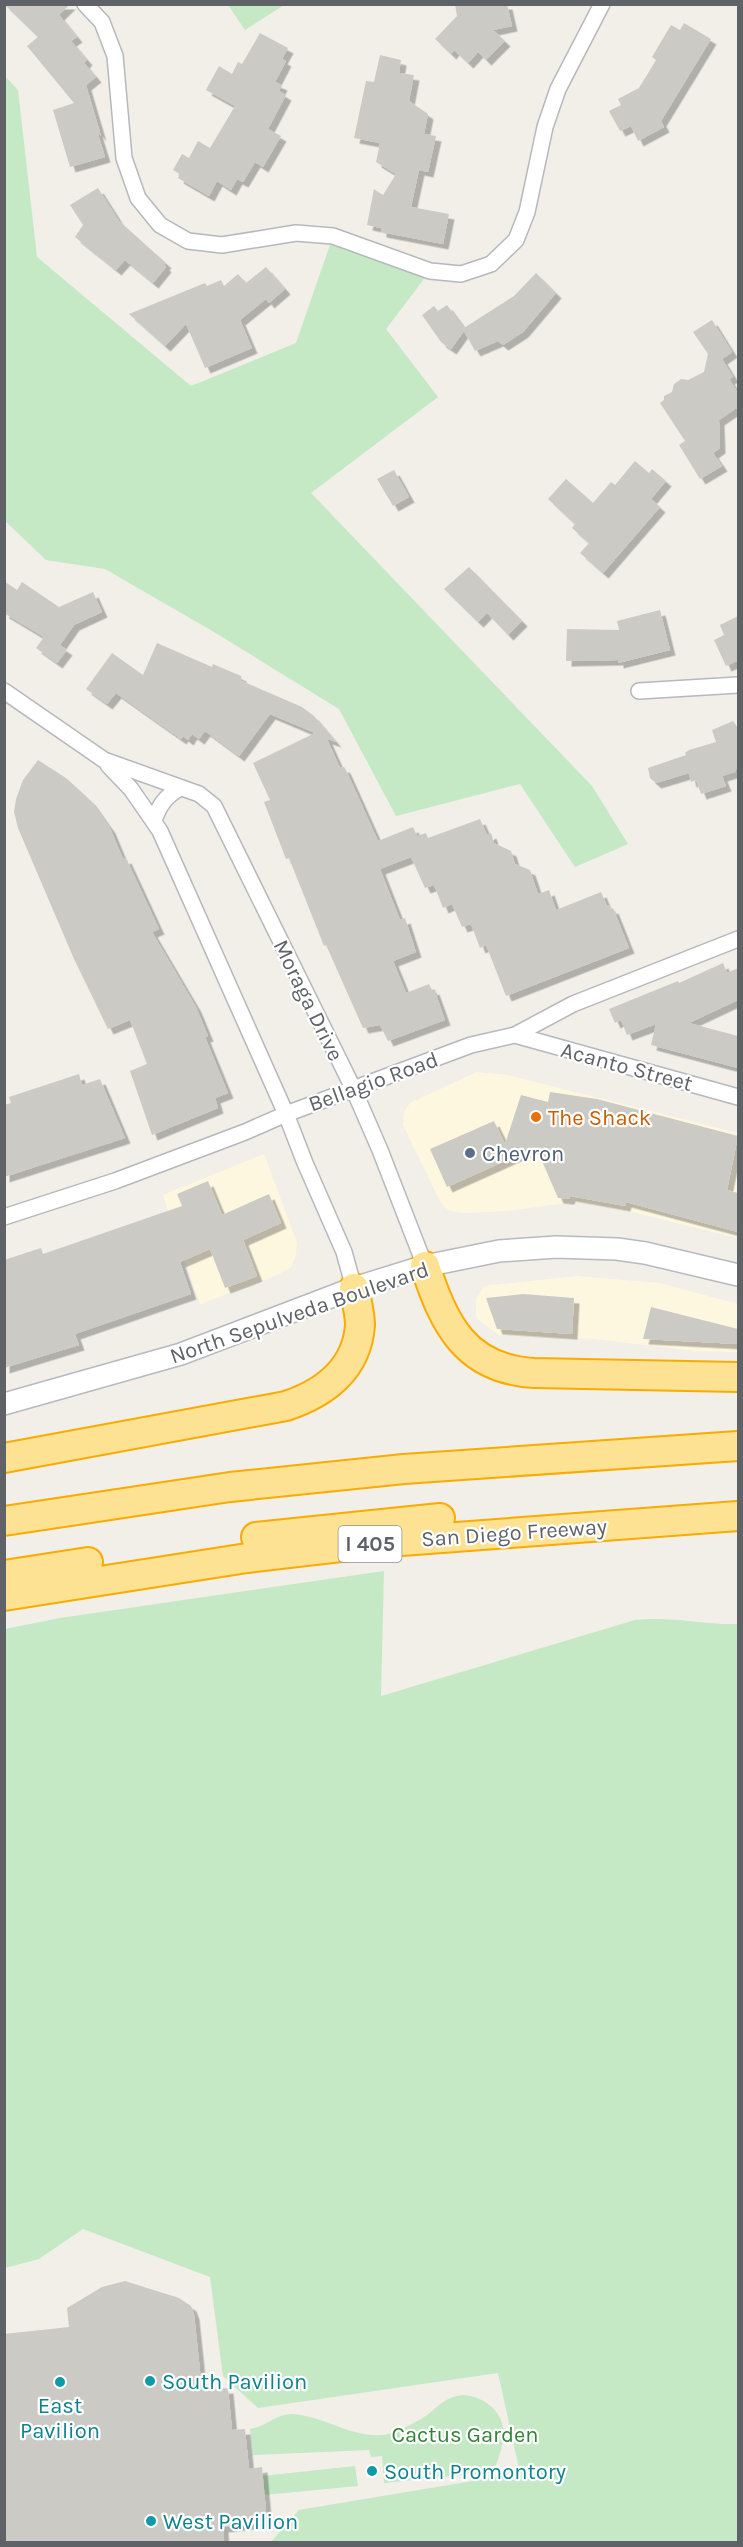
<svg xmlns="http://www.w3.org/2000/svg" width="743" height="2547" font-family="Karla,sans-serif">
<style>
.commercial{fill:#fef7e0}
.green{fill:#c5e8c5}
.building{fill:#cccac5;filter:url(#shadow)}
.lines{fill:none;stroke-linecap:round;stroke-linejoin:round}
.street-casing{stroke:#b5b8bc;stroke-width:18}
.secondary-casing{stroke:#b6babf;stroke-width:24}
.highway-casing{stroke:#f9ab00;stroke-width:32}
.street{stroke:#fff;stroke-width:15}
.secondary{stroke:#fff;stroke-width:21}
.highway{stroke:#fde293;stroke-width:28}
.food-dot{fill:#e8710a;stroke:#fff;stroke-width:2}
.service-dot{fill:#5c6f8a;stroke:#fff;stroke-width:2}
.culture-dot{fill:#0f9aa8;stroke:#fff;stroke-width:2}
.labels{text-anchor:middle;stroke-width:4.5;stroke-linejoin:round;paint-order:stroke}
.shield{fill:#fff;stroke:#8f9295;stroke-width:1.5}
.shield-label{font-size:21px;font-weight:bold;fill:#5f6368}
.street-label{font-size:22px;fill:#5f6368;stroke:#fff}
.food-label{font-size:22px;fill:#c56008;stroke:#fff;text-anchor:start}
.service-label{font-size:22px;fill:#4e5e75;stroke:#fff;text-anchor:start}
.culture-label{font-size:22px;fill:#0d838f;stroke:#fff;text-anchor:start}
.park-label{font-size:22px;fill:#348238;stroke:#fff}
</style>
<defs>
<filter id="shadow"><feDropShadow dx="5.5" dy="5.5" stdDeviation="0" flood-color="#0004"/></filter>
</defs>
<rect width="100%" height="100%" fill="#f1efe8"/>
<!-- commercial -->
<path class="commercial" d="M477,1072L507,1075L738,1133V1238L632,1212L575,1202L506,1211L463,1213L448,1210L441,1203L403,1125L404,1112L410,1103Z
M264,1154L297,1243L296,1255L291,1267L277,1275L200,1304L163,1195Z
M577,1276L659,1283L738,1304V1352L697,1351L594,1339L499,1335L476,1318V1299L484,1286Z"/>
<!-- green -->
<path class="green" d="M228,5H284L245,30Z
M4,75L18,90L37,257L191,386L296,343L333,236L430,271L386,329L438,397L311,493L592,786L628,844L575,867L520,784L396,816L339,709L214,632L105,569L46,560L5,521Z
M384,1571L381,1696L635,1620C670,1616 703,1625 738,1624V2542H271L299,2510L520,2473L498,2373L258,2408L223,2376L210,2277L83,2229L39,2259L5,2268V1629L60,1618Z
M464,2395C486,2397 507,2414 503,2439C502,2450 497,2461 494,2472L384,2483L382,2456L371,2457L369,2450L253,2455L250,2429C265,2427 278,2413 293,2414C323,2416 352,2438 383,2435C394,2434 424,2419 432,2411C443,2402 449,2396 464,2395Z
M355,2466L358,2486L264,2495L262,2476Z"/>
<!-- building -->
<path class="building" d="M4,4H70L59,15L77,37L71,41L87,60L84,63L96,77L86,85L101,136L97,131L105,157L70,167L53,110L74,103L27,46L38,37Z
M455,4H507L512,26L493,30L505,41L486,60L478,52L468,63L454,50L451,54L435,39L457,16Z
M684,23L711,39L661,121L664,127L638,141L631,126L620,131L609,111L621,105L618,99L639,88L656,60L652,57L671,25L680,30Z
M260,33L288,48L282,59L286,61L275,82L282,85L279,91L286,95L268,129L281,136L263,167L255,162L243,182L237,179L231,190L217,181L209,196L178,178L180,174L173,170L182,154L189,158L198,141L210,148L235,106L206,90L219,66L232,74L238,62L242,64Z
M380,55L401,60L399,73L414,75L409,101L428,114L424,134L436,136L428,172L419,170L411,207L449,214L443,244L381,232V228L367,225L374,189L383,195L396,174L376,162L380,143L354,138L366,81L374,82Z
M98,188L119,221L166,263L164,265L166,267L153,283L125,260L116,270L75,237L83,225L70,205Z
M266,267L285,289L269,303L266,299L240,320L252,348L205,368L186,324L165,346L129,314L205,283L207,286L221,280L224,286L238,274L246,283Z
M536,273L556,293L523,332L503,345L498,341L475,351L464,331L451,349L441,342L422,315L434,306L438,311L447,305L464,328L514,296Z
M712,320L732,352L722,359L733,377L729,379L738,393V407L719,420L720,448L713,453L722,466L700,479L679,445L685,441L660,403L664,400V396L672,392L674,384L681,379L688,380L704,372L708,354L693,332Z
M635,461L649,473L652,469L666,481L651,499L660,507L603,573L580,553L589,543L572,528L575,524L548,499L566,479L593,503L611,482L615,485Z
M394,470L409,497L393,506L377,479Z
M469,567L522,621L508,635L487,613L478,622L444,589Z
M4,581L17,590L22,582L59,607L93,592L102,612L74,625L60,645L67,650L57,663L36,648L44,637L4,613Z
M660,610L670,650L618,663V660L566,661L567,629L619,630L617,621Z
M738,616V664L737,661L726,666L714,640L724,635L720,625Z
M157,643L212,667L213,664L241,676L242,681L302,707L314,716L336,742L327,739L340,768L344,767L346,770L378,841L413,827L417,836L426,833L428,838L480,819L487,835L491,833L494,843L511,851L515,864L530,870L538,894L549,890L556,910L601,892L607,906L609,905L611,909L613,908L629,948L506,996L486,945L480,948L471,924L462,927L452,904L443,908L434,885L425,888L411,857L380,869L400,920L405,918L416,952L393,961L406,993L429,984L432,990L434,989L445,1020L388,1041L380,1025L363,1028L326,945L324,946L289,858L286,859L264,802L270,800L253,763L315,733L270,714L239,756L205,731L199,739L192,734L188,740L183,736L181,739L116,693L107,704L86,689L112,653L143,675Z
M733,721L738,728V764L735,772L722,776L726,786L701,794L696,780L691,782L689,773L656,783L650,778L648,768L686,755L685,753L689,750L716,742L712,730Z
M38,760L66,778L90,800L110,828L123,859L126,858L159,929L152,932L196,1007L208,1036L205,1037L228,1093L215,1098L218,1108L152,1135L130,1071L147,1064L130,1020L108,1029L74,959L18,828L14,812L16,799L23,780Z
M723,963L727,973L738,968V1000L689,1023L738,1036V1068L651,1045L656,1024L627,1035L621,1020L615,1023L609,1009L678,981L679,983Z
M79,1074L82,1085L100,1079L125,1138L4,1177V1105L11,1103L9,1097Z
M550,1092L597,1099L738,1136L727,1190L738,1193V1232L626,1202L625,1206L570,1196L569,1199L558,1198L536,1147L447,1187L430,1149L494,1121L505,1144L521,1095L548,1102Z
M208,1181L222,1215L269,1194L281,1223L243,1240L257,1276L225,1288L210,1249L180,1262L191,1294L75,1334L79,1345L4,1368V1260L41,1248L43,1254L182,1206L177,1194Z
M523,1294L574,1298L572,1334L497,1329L486,1298Z
M651,1307L738,1329V1344L643,1339Z
M125,2281L179,2298L191,2306L194,2314L202,2390L228,2388L232,2430L245,2429L249,2469L262,2467L267,2522L223,2527L224,2542H4V2334L69,2327L67,2308L102,2287Z"/>
<g class="lines">
<defs>
<path id="street" d="M85,4L102,22L115,56L124,158L138,198L160,225L188,241L222,245L296,233L333,236L430,271L461,274L491,264L516,240L527,212L545,127L558,89L602,4
M4,691L104,760L199,794L214,806L353,1088L380,1150L425,1266
M639,691L738,685
M108,765L131,789L160,831L286,1114L305,1163L344,1252L354,1288
M154,821C159,805 166,796 180,788
M515,1035L738,1097
M4,1217L115,1181L245,1132L286,1114L471,1045L515,1035L573,1004L738,939"/>
<path id="secondary" d="M4,1404L181,1354L354,1288L425,1266L499,1251L556,1247L617,1249L645,1253L738,1275"/>
<path id="highway" d="M425,1266C444,1324 465,1369 534,1373L738,1377
M4,1458L286,1406C325,1393 357,1369 360,1325C360,1313 356,1299 354,1288
M4,1521L230,1487L404,1469L738,1446
M256,1537L440,1518
M4,1575L88,1562
M4,1596L247,1558L375,1543L738,1516"/>
</defs>
<!-- street casing -->
<use href="#street" class="street-casing"/>
<!-- secondary casing -->
<use href="#secondary" class="secondary-casing"/>
<!-- highway casing -->
<use href="#highway" class="highway-casing"/>
<!-- street -->
<use href="#street" class="street"/>
<!-- secondary -->
<use href="#secondary" class="secondary"/>
<!-- highway -->
<use href="#highway" class="highway"/>
</g>
<!-- markers -->
<circle class="food-dot" cx="536" cy="1117" r="6"/>
<circle class="service-dot" cx="470" cy="1153" r="6"/>
<g class="culture-dot">
<circle cx="150" cy="2381" r="6"/>
<circle cx="60" cy="2382" r="6"/>
<circle cx="372" cy="2471" r="6"/>
<circle cx="151" cy="2521" r="6"/>
</g>
<g class="labels">
<!-- shield labels -->
<rect class="shield" x="338.5" y="1526" width="63" height="36" rx="4.5"/>
<g class="shield-label">
<text x="370" y="1551">I 405</text>
</g>
<!-- street labels -->
<g class="street-label">
<text transform="translate(309 1000) rotate(64)" y="8">Moraga Drive</text>
<text transform="translate(627 1066) rotate(15)" y="8">Acanto Street</text>
<text transform="translate(373 1081) rotate(-20)" y="8">Bellagio Road</text>
<text transform="translate(299 1312) rotate(-19)" y="8">North Sepulveda Boulevard</text>
<text transform="translate(514 1532) rotate(-4)" y="8">San Diego Freeway</text>
</g>
<!-- food labels -->
<g class="food-label">
<text x="548" y="1125">The Shack</text>
</g>
<!-- service labels -->
<g class="service-label">
<text x="482" y="1161">Chevron</text>
</g>
<!-- culture labels -->
<g class="culture-label">
<text x="162" y="2389">South Pavilion</text>
<text x="60" y="2413" text-anchor="middle">East<tspan x="60" dy="25">Pavilion</tspan></text>
<text x="384" y="2479">South Promontory</text>
<text x="163" y="2529">West Pavilion</text>
</g>
<!-- park labels -->
<g class="park-label">
<text x="465" y="2442">Cactus Garden</text>
</g>
</g>
<!-- border -->
<rect width="743" height="2547" fill="none" stroke="#5f6368" stroke-width="12"/>
</svg>
